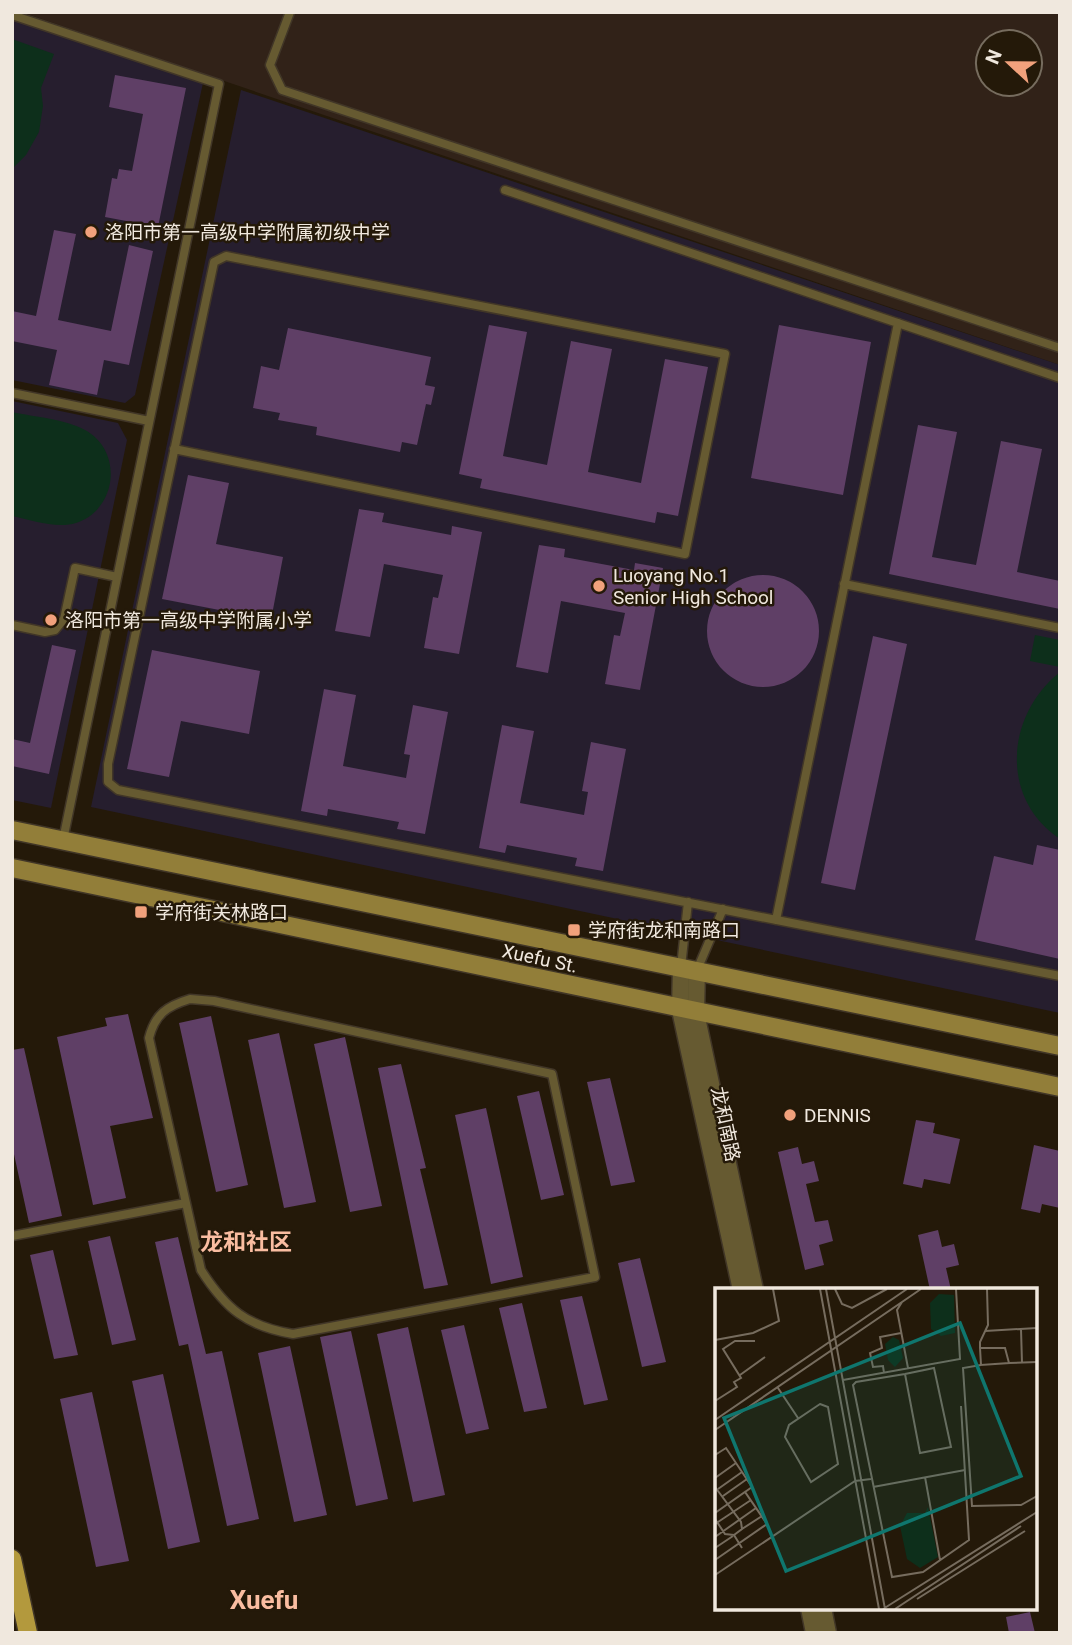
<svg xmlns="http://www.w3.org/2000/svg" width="1072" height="1645" font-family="Roboto,'Noto Sans SC',sans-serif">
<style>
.commercial{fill:#312218;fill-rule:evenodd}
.education{fill:#261e2e}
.green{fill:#0d2f1b}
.building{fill:#5f3f66}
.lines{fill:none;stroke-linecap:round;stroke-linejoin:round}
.service-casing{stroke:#413627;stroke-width:11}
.minor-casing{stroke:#413627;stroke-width:19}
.secondary-casing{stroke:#413627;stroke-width:21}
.primary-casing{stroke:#413627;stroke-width:21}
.service{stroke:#665a31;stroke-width:8}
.minor{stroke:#665a31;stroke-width:16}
.secondary{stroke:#927e39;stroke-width:18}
.primary{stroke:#b3993d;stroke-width:18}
.poi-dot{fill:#f1a17c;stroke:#241909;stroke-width:2.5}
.labels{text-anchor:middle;stroke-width:5;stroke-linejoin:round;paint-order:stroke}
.poi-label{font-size:19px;fill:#f0e8de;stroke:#241909;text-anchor:start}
.street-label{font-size:19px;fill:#f0e8de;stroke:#241909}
.quarter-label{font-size:23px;font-weight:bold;fill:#fabda1;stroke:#241909}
.district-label{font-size:26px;font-weight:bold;fill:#fabda1;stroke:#241909}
.inset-road{fill:none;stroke:#766c5e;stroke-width:2}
.view{fill:#0f766e;fill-opacity:0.15;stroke:#0f766e;stroke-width:3.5}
.inset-edge{fill:none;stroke:#f0e8de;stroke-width:3.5}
</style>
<rect width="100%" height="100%" fill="#241909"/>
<!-- commercial -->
<path class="commercial" d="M21,12H1060V365ZM988,42H1030V84H988Z"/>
<!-- education -->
<path class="education" d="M12,19L203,83L135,395L125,403L12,380Z
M241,90L1060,365V1013L91,807Z
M12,401L118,423L127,440L51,808L12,800Z"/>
<!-- green -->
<path class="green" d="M12,39L54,54L41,88L43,106L39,132L26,155L12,169Z
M12,412C35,417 65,419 85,430C124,451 117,510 76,523C56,529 32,520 12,516Z
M1035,635L1060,640V667L1030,661Z
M1060,672V839C999,798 1006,715 1060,672Z"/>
<!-- building -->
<path class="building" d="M115,75L186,88L158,227L105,217L112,178L117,179L119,169L132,171L143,114L109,107Z
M54,230L76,234L58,320L111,331L129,245L153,251L129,365L104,360L97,395L49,385L57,350L12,341V311L36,316Z
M489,325L527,332L503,456L547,465L571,341L612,349L588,472L641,483L665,359L708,367L678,516L657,512L655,523L480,488L482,479L459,474Z
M779,325L871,342L843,495L751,478Z
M288,328L431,357L425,385L435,387L431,405L426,404L417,445L402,442L400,452L316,435L317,427L278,420L280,413L253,408L261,366L279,370Z
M918,425L957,432L932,557L976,565L1001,441L1042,449L1017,572L1060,581V609L889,574Z
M188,475L229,483L216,544L283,557L271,620L162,599Z
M359,509L384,513L382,522L451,535L452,526L482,532L459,654L424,648L433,597L438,598L443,575L384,564L370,637L335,631Z
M539,545L565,549L564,557L634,570L635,563L663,568L640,690L605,684L614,635L620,636L625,613L561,601L548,673L516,667Z
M707 631a56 56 0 1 1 112 0a56 56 0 1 1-112 0Z
M873,636L907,644L855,890L821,883Z
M52,645L76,650L49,774L12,766V739L30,743Z
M152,650L260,671L249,734L181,721L169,777L127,769Z
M324,689L356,695L343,766L406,778L410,755L404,754L413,705L448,712L425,834L397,829L399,822L328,809L327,816L301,811Z
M502,725L534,731L520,803L584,815L588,792L582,791L591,742L626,749L603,871L575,866L577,858L507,845L505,853L479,848Z
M1037,845L1060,850V959L975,940L994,856L1033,865Z
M128,1014L153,1118L110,1126L126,1198L93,1205L57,1037L107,1026L105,1018Z
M211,1016L248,1185L216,1192L179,1023Z
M279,1033L316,1202L284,1208L248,1040Z
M345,1037L382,1206L350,1212L314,1044Z
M24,1048L62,1216L29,1223L12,1145V1050Z
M401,1064L426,1168L420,1169L448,1285L424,1289L378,1068Z
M610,1078L635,1182L611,1186L587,1082Z
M539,1091L564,1195L541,1200L517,1096Z
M486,1108L523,1277L491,1284L455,1115Z
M916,1120L935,1123L933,1133L960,1139L950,1184L924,1179L922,1188L903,1184Z
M1034,1145L1060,1151V1208L1042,1204L1040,1213L1021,1209Z
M798,1147L802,1164L814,1161L819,1181L806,1184L815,1222L828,1220L833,1241L819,1245L824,1265L805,1270L778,1152Z
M938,1230L942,1247L954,1244L959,1265L946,1268L951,1290H930L918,1235Z
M110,1236L136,1340L112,1345L88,1241Z
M178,1237L206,1354L222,1351L259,1519L227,1526L188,1344L179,1346L155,1242Z
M53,1250L78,1355L54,1359L30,1255Z
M640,1258L666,1362L642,1367L618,1263Z
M582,1296L608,1400L584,1405L560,1300Z
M522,1303L547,1408L524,1412L499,1308Z
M464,1325L489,1429L466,1434L441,1330Z
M408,1327L445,1495L413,1502L377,1334Z
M351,1331L388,1499L356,1506L320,1337Z
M290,1346L327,1515L294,1522L258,1353Z
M163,1374L200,1542L168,1549L132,1381Z
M92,1392L129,1561L96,1567L60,1399Z
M1030,1612L1035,1633H1009L1006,1617Z"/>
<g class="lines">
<defs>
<path id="service" d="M290,12L270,65L282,90L1060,348
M12,15L219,84L63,840
M505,190L1060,378
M12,393L149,421
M174,449L685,554L725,354L226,256L214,262L108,764V782L118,790L1060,976
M844,584L1060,628
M12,625L45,632L55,630L64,619L75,568L117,577
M776,920L898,323
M681,967L688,902
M697,970L723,909
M190,999L214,1001L552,1074L595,1277L293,1334C246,1326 226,1309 201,1270L149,1038C155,1014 167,1006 190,999Z
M12,1236L186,1203"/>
<path id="minor" d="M681,967L680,1010L741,1290
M697,970L696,1013L755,1290
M809,1608L814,1633
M823,1608L828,1633"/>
<path id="secondary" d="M12,830L1060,1046
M12,868L1060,1087"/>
<path id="primary" d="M12,1559L28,1633"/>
</defs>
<!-- service casing -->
<use href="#service" class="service-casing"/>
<!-- minor casing -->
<use href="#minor" class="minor-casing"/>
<!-- secondary casing -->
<use href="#secondary" class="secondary-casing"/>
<!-- primary casing -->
<use href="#primary" class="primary-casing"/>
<!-- service -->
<use href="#service" class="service"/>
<!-- minor -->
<use href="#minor" class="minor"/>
<!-- secondary -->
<use href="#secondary" class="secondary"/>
<!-- primary -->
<use href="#primary" class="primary"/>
</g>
<!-- markers -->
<g class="poi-dot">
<circle cx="91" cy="232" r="7"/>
<circle cx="599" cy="586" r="7"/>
<circle cx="51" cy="620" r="7"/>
<rect x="134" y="905" width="14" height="14" rx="3.5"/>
<rect x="567" y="923" width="14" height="14" rx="3.5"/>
<circle cx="790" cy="1115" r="7"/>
</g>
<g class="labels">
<!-- poi labels -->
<g class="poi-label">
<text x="105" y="239">洛阳市第一高级中学附属初级中学</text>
<text x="613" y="582">Luoyang No.1<tspan x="613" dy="22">Senior High School</tspan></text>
<text x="65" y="627">洛阳市第一高级中学附属小学</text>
<text x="155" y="919">学府街关林路口</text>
<text x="588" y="937">学府街龙和南路口</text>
<text x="804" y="1122">DENNIS</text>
</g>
<!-- street labels -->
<g class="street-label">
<text transform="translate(540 958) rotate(12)" y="7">Xuefu St.</text>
<text transform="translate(726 1124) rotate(78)" y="7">龙和南路</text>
</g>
<!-- quarter labels -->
<g class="quarter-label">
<text x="246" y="1250">龙和社区</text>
</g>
<!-- district labels -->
<g class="district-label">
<text x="264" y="1609">Xuefu</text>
</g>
</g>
<!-- overview -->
<g transform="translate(715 1288)">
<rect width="322" height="322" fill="#241909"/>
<path d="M224,6L239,7L240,45L226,48L216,41L215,15ZM178,49L184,52L188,70L180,79L173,72L170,56ZM213,219L223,269L205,280L192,271L185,238L192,225H210Z" fill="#0d2f1b"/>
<path class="inset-road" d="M105,1L164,321M111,1L170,321M120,1L127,16L137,20L172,1M187,14L182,22L193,80M306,41L307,75M270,43L322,40M0,52L38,45L64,33L58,1M265,60H290L294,75L266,77L265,60V54L273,37L272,1M294,75L322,74M266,77L248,80L257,218L306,217L322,208M169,85L168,78L158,79L155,65L167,60L165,49L186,45M190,86L205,165L236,159L219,80L190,86L141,94L138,97L177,289L208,284L254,252L246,118M25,87L50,69M128,92L245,71L241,1M63,100L83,130M0,113L22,99L19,94L26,90L8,61L20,53H40M105,116L113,119L123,176L96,194L70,149L74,137ZM0,132L192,1M0,142L206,1M0,167L11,160L37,199L30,204M210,189L225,272M0,190L21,175M0,199L26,234L27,241L19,247L27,260M158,199L250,182M3,201L27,184M8,208L32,191M0,225L30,204L52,236L0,272M0,231L10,246L19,247M0,236L36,212M27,241L47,228M0,249L41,220M0,260L18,248M0,287L140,193L156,191M202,311L310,243M168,321L322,224M180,321L306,238"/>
<path class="view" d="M245,35L306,188L71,283L9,130Z"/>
<rect width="322" height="322" class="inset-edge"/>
</g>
<!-- border -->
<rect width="1072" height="1645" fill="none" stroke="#f0e8de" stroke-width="28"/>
<!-- north arrow -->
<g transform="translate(1009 63) rotate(292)"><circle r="33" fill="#241909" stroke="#766c5e" stroke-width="2"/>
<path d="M0-5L12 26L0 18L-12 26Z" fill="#f1a17c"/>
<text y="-10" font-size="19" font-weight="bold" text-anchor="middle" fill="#f0e8de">N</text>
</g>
</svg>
